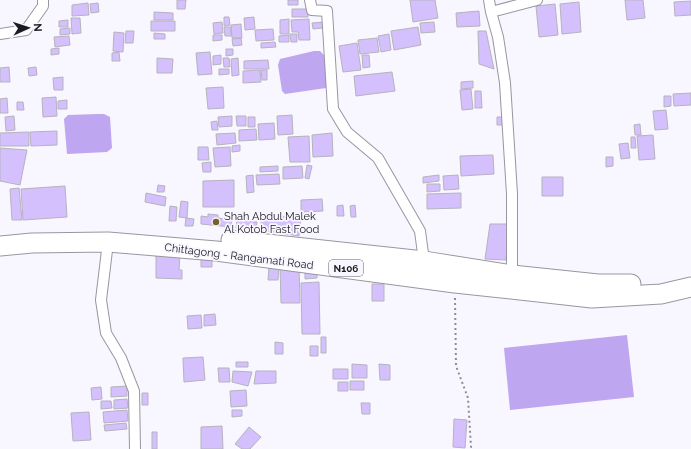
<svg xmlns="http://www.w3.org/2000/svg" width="691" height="449" font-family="Raleway,sans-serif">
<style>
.water{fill:#bea6f0}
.building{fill:#d3c0fc;stroke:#b6b3bd}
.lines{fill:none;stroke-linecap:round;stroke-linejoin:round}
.street-casing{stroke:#9996a0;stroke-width:12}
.highway-casing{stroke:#9996a0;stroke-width:21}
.path{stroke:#8e8c93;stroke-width:2;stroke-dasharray:2 3;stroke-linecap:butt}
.street{stroke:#fff;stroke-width:10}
.highway{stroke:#fff;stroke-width:19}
.poi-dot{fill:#746130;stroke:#f8f6ff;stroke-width:1.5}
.labels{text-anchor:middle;stroke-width:3.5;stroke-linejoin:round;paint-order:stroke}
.shield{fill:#f8f6ff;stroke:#5f5d62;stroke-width:1}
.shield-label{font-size:10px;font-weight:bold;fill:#1d1b1f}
.poi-label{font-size:11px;fill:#1d1b1f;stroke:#f8f6ff;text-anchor:start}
.street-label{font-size:11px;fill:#1d1b1f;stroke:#f8f6ff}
</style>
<rect width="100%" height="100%" fill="#f8f6ff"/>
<!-- water -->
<path class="water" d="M314,51H320L325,56L329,85L326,88L285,94L282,91L278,65L280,59Z
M99,114H104L110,117L112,148L107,152L67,154L64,119L68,115Z
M627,335L634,397L510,410L504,348Z"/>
<!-- building -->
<path class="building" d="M177,0H186L185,9H177Z
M288,0H298V5H288Z
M410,0H435L438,18L413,22Z
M625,0H643L645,18L627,20Z
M691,1V15L675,16L674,2Z
M579,2L581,32L562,34L560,4Z
M88,3L89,15L72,16V5Z
M98,3L99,12L91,13L90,4Z
M555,4L558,35L539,37L536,6Z
M292,9H308V17H292Z
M479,11L480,26L457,27L456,13Z
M154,12L173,13V20H154Z
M224,17H229L230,25L224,26Z
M254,17L255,29L245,30L244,18Z
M71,18H80L81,33L72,34Z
M289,19V34H280V20Z
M309,19L310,40H299L298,32H292L291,20Z
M68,20V27H59V21Z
M151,21H175V31H151Z
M222,22L223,33L214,34L213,23Z
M323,22V28L313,29L312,23Z
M434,22L435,32L421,33L420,23Z
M241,24L242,38H232L231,25Z
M224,27H231V36H225Z
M418,27L421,45L394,50L391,31Z
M70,28V34L60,35V29Z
M273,29L274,40L256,41L255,30Z
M126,31H134L133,43H125Z
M478,31H486L494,69L479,64Z
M114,32L124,33L123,52L113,51Z
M154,33L165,34V39H154Z
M290,34H297V42H291Z
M389,34L391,50L381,52L378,36Z
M213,35H222V40L213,41Z
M289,35V42H279V36Z
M69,36L70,45L55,47L54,37Z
M241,38L242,45L233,46L232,39Z
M377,38L379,52L360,54L358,40Z
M275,42L276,47L261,48V43Z
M357,43L361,70L343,72L339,46Z
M59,48V54L51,55V49Z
M226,49H233V55L226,56Z
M119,52L120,61H112V53Z
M210,52L212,74L198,75L196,53Z
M221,55V64L213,65V56Z
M362,55H369L370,67L363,68Z
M157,58L173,59L172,73H157Z
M223,58H229L230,67H224Z
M238,58L239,75L232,76L231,59Z
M268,60L269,69H244V61Z
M9,67L10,82H0V68Z
M36,67L37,75L29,76L28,68Z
M219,69H229V74L219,75Z
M260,70L261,82L243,83V71Z
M261,70H267V80H262Z
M392,72L395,91L356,96L354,76Z
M63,77V90H54L53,78Z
M473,81V88L461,89V82Z
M223,87L224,108L208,109L206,88Z
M471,89L473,109L462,110L460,90Z
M475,91H481L482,108H475Z
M691,93V105L674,106L673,94Z
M664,96H671V106L664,107Z
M56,97L57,116L43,117L42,98Z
M7,98L8,113H0V99Z
M67,100V109H58V101Z
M17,102H23L24,110H17Z
M666,110L668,129L655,130L653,111Z
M292,115L293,134L278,135L277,116Z
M14,116L15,130L6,131L5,117Z
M232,116V126L219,127L218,117Z
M236,116H246V126H237Z
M248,117H255V127H248Z
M497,117H504V125H497Z
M217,121L218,130H212L211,122Z
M274,123L275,139L259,140L258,124Z
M640,124L641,135H635L634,125Z
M256,129L257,140L239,141V130Z
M57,131V145L31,146L30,132Z
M29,132V146H0V133Z
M235,133L236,143L217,145L216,134Z
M332,133L333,156L313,157L312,135Z
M653,135L655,159L639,160L637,136Z
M309,136L310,162H290L288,137Z
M631,137H635L636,148H631Z
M628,143L630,158L621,159L619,144Z
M240,145V151L232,152V146Z
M198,147H208L209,160H198Z
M230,147L231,166L215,167L213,148Z
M0,148L27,150L20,185L0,181Z
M493,155L494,174L461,176L460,156Z
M606,157H613V166L606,167Z
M211,162V172H203L202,163Z
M307,165L312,166L309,179L305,178Z
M278,166V171L260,172V167Z
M302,166L303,178L283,179V167Z
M279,174L280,184L257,185L256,175Z
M253,175L254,192L247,193L246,176Z
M439,175V181L423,183V177Z
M458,175L459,189L444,190L443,176Z
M542,177H563V196H542Z
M234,180V207H203V181Z
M427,184H440V191L427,192Z
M158,185L165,186L164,192H157Z
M65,186L67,217L23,220L21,189Z
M19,188L22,220H12L10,189Z
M146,193L166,197L165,206L145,202Z
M461,193V208L427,209V194Z
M322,199L323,211L301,212V200Z
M181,201L188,202L187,218L179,217Z
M343,205L344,216H337V206Z
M355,205L356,217H351L350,206Z
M170,206L177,207L176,221H169Z
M261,213L301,219L299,236L261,230Z
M208,214L218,215V218L232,220L231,227L201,224V216L208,217Z
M186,218L194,219L193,226H185Z
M237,220L257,222L256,230L236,228Z
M490,224H509L506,260L485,259Z
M156,254H180L179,270H182V279L156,278Z
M201,257H207V260H212V267H201Z
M269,266L279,267L278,280H268Z
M280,266H299L300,303H281Z
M305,270H317V278L305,279Z
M319,282L320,334H302L301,283Z
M372,284H384V301H372Z
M215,314L216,325L204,326V315Z
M201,315L202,328L188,329L187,316Z
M321,337H326V353H321Z
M275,342L283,343V354H275Z
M310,346H318V356H310Z
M203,357L205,380L184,382L183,358Z
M236,362H248V367H236Z
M352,364L367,365V378H352Z
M379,364L390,365V380H380Z
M218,368H229L230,382H219Z
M333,369H348V379H333Z
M233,371L252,372L248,386L232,382Z
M256,371H276V383L254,384Z
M350,381H364V390H350Z
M338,382H348V391H338Z
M127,386V396L111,397V387Z
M101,387L102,399L92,400L91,388Z
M246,390L247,406L231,407L230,391Z
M142,393H148V405H142Z
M127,399L128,408L114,409V400Z
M101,401H111L112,408L101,409Z
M361,403H370V414H362Z
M127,410L128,421L104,423L103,412Z
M232,410H242V416L232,417Z
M89,412L91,440L73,441L71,413Z
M454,419L467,420L465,448L453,447Z
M126,423L127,429L105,431L104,425Z
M222,426L223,449H201V427Z
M249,427L261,437L250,449H242L235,444Z
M152,432H157V449H152Z"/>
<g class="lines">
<defs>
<path id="street" d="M310,0L312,10L327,11L333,109L347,132L378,158L420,231L424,261
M489,0L491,12L498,37L505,83L512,194V278
M491,12L537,0
M0,34L26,30L43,6V0
M108,242L101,300L106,333L121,358L134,391L135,449"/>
<path id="highway" d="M231,240L424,261L512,275L598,284H631
M0,246L32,243L108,242L216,251L455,283L592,298L661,294L691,287"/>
</defs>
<!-- street casing -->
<use href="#street" class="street-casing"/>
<!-- highway casing -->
<use href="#highway" class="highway-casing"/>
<!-- path -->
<path class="path" d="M455,298L456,366L468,398L471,447L470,449"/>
<!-- street -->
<use href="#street" class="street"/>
<!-- highway -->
<use href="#highway" class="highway"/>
</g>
<!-- markers -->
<circle class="poi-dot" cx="216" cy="222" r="4"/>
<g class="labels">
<!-- shield labels -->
<rect class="shield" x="329" y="260" width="34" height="16" rx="3"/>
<g class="shield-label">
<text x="346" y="272">N106</text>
</g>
<!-- poi labels -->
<g class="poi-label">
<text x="224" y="220">Shah Abdul Malek<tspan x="224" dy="13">Al Kotob Fast Food</tspan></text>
</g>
<!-- street labels -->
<g class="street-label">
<text transform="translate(239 256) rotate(7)" y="4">Chittagong - Rangamati Road</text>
</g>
</g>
<!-- north arrow -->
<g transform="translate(28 28) rotate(87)" stroke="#f8f6ff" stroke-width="3" paint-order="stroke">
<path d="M0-3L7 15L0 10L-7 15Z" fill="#1d1b1f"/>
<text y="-6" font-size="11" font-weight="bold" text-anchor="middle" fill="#1d1b1f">N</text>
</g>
</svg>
